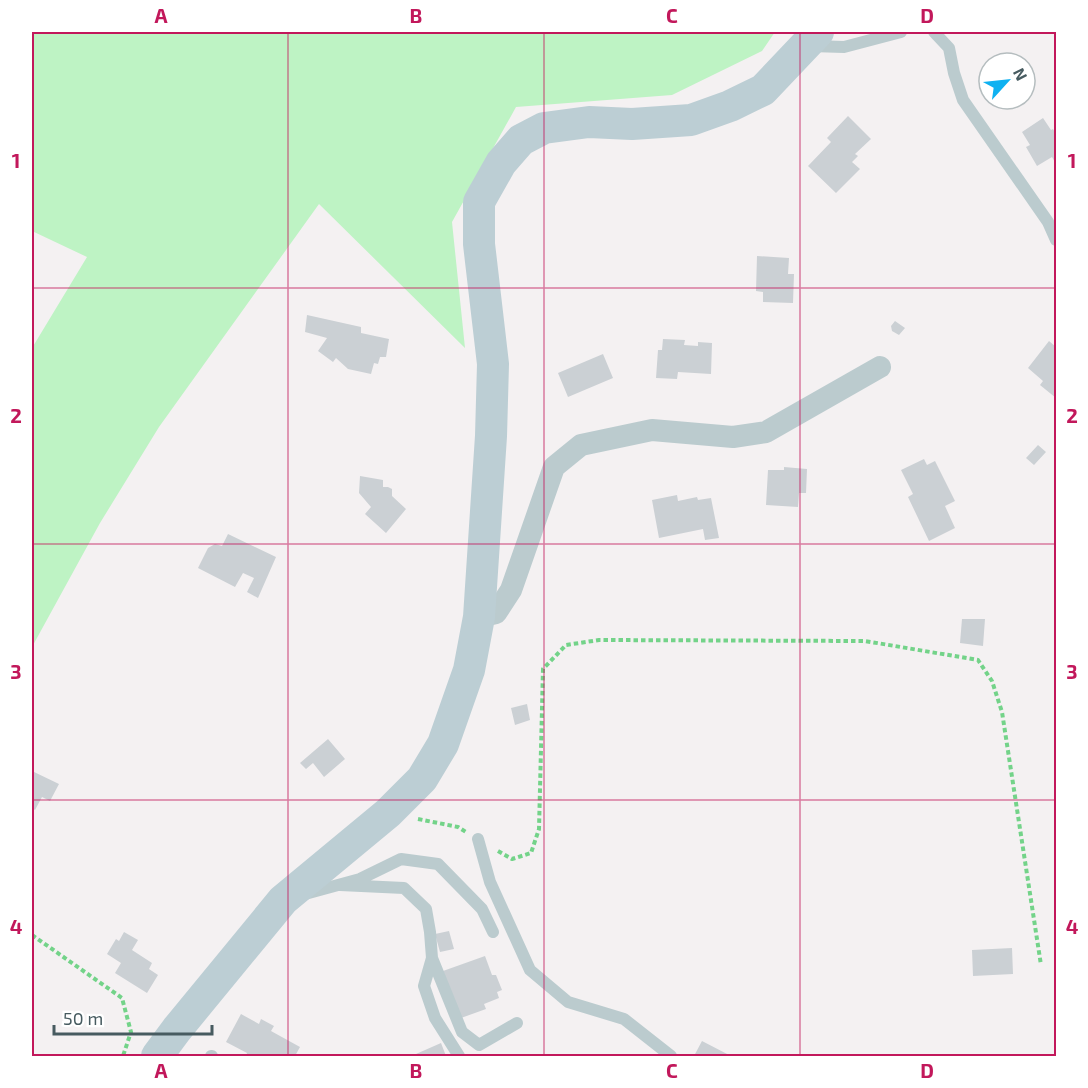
<svg xmlns="http://www.w3.org/2000/svg" width="1088" height="1088" font-family="'Exo 2',sans-serif">
<style>
.green{fill:#bef3c4}
.building{fill:#cbd0d4}
.lines{fill:none;stroke-linecap:round;stroke-linejoin:round}
.path{stroke:#73d389;stroke-width:4;stroke-dasharray:4.5 3;stroke-linecap:butt}
.lane{stroke:#bbcbce;stroke-width:12}
.street{stroke:#bbcbce;stroke-width:22}
.secondary{stroke:#bcced4;stroke-width:32}
.grid{fill:none;stroke:#c2185b;stroke-width:1.5;stroke-opacity:0.55}
.neatline{fill:none;stroke:#c2185b;stroke-width:2}
.grid-label{font-size:20px;text-anchor:middle;font-weight:bold;fill:#c2185b}
</style>
<rect width="100%" height="100%" fill="#f4f1f2"/>
<!-- green -->
<path class="green" d="M32,32H775L762,51L672,95L516,107L452,222L465,348L319,204L159,427L100,523L32,647V348L87,257L32,231Z"/>
<!-- building -->
<path class="building" d="M848,116L871,139L855,154L858,156L852,162L860,169L836,193L808,166L831,142L827,138Z
M1043,118L1051,130L1053,129L1056,134V164L1052,157L1037,166L1026,147L1030,145L1022,132Z
M757,256L789,258L788,274H794L793,303L763,302V292L756,291Z
M307,315L361,327V333L389,339L386,357H380L378,364L374,363L371,374L348,369L336,358L333,362L318,351L327,338L305,332Z
M895,321L905,328L899,335L892,331L891,326Z
M663,339L685,340L684,345L698,346V342L712,343L711,374L678,372L677,379L656,378L658,350H662Z
M1049,341L1056,347V398L1040,385L1043,381L1028,368Z
M603,354L613,378L568,397L558,373Z
M1038,445L1046,452L1034,465L1026,458Z
M924,459L927,465L935,461L955,501L945,506L955,528L929,541L908,497L913,494L901,470Z
M784,467L807,469L806,493H799L798,507L766,505L768,470H784Z
M360,476L383,480V487H388L392,489V496L406,509L386,533L365,514L371,507L359,493Z
M677,495L678,501L697,497L698,500L711,498L719,538L705,540L703,529L659,538L652,500Z
M228,534L276,557L258,598L247,592L254,578L243,573L235,587L198,568L208,548L215,544L222,546Z
M962,619H985L983,646L960,643Z
M527,704L530,720L515,725L511,708Z
M328,739L345,759L324,777L313,763L306,769L300,763Z
M32,771L59,784L50,801L42,797L35,810L32,808Z
M449,931L454,949L440,952L435,934Z
M124,932L138,940L132,950L152,963L149,969L158,975L147,993L115,973L121,963L107,954L116,939L119,941Z
M1012,948L1013,974L973,976L972,950Z
M485,956L492,975H496L502,990L497,992L499,998L484,1004L486,1009L461,1018L443,971Z
M241,1014L259,1024L261,1019L274,1026L271,1031L300,1047L295,1056H246L247,1053L226,1042Z
M702,1041L731,1056H694Z
M441,1043L446,1056H417L416,1054Z"/>
<g class="lines">
<!-- path -->
<path class="path" d="M418,819L458,827L466,832
M498,851L512,859L531,853L539,829L543,669L566,645L599,640L865,641L978,660L992,681L1002,712L1041,965
M32,935L122,998L131,1032L123,1056"/>
<!-- lane -->
<path class="lane" d="M934,32L949,48L954,73L963,100L1048,222L1056,240
M811,46L844,47L901,32
M478,839L490,882L530,970L568,1002L624,1019L671,1056
M340,885L404,888L426,909L430,932L432,958L462,1032L479,1045L517,1023
M305,894L360,879L401,859L438,864L482,909L493,932
M432,958L424,986L435,1018L459,1056
M211,1056H212"/>
<!-- street -->
<path class="street" d="M479,617L496,613L511,590L554,467L581,445L652,430L733,437L766,432L880,367"/>
<!-- secondary -->
<path class="secondary" d="M157,1056L177,1029L283,900L388,813L422,779L443,744L469,670L479,617L491,436L493,364L479,244V202L501,163L521,140L544,128L589,122L632,124L691,120L730,106L763,90L818,32"/>
</g>
<!-- grid -->
<path class="grid" d="M288,32V1056M544,32V1056M800,32V1056M32,288H1056M32,544H1056M32,800H1056"/>
<!-- border -->
<rect width="1088" height="1088" fill="none" stroke="#ffffff" stroke-width="66"/>
<!-- north arrow -->
<g transform="translate(1007 81) rotate(63)"><circle r="28" fill="#ffffff" stroke="#b5bdbf" stroke-width="1.5"/>
<path d="M0-4.5L10 22L0 15L-10 22Z" fill="#0eb1f1"/>
<text y="-9" font-size="16" font-weight="bold" text-anchor="middle" fill="#475b60">N</text>
</g>
<!-- scale -->
<path d="M54 1025v9h158v-9" fill="none" stroke="#475b60" stroke-width="3"/>
<text x="63" y="1025" font-size="18" fill="#475b60" stroke="#ffffff" stroke-width="4.5" paint-order="stroke">50 m</text>
<rect x="33" y="33" width="1022" height="1022" class="neatline"/>
<g class="grid-label">
<text x="161" y="23">A</text>
<text x="416" y="23">B</text>
<text x="672" y="23">C</text>
<text x="927" y="23">D</text>
<text x="16" y="168">1</text>
<text x="1072" y="168">1</text>
<text x="16" y="423">2</text>
<text x="1072" y="423">2</text>
<text x="16" y="679">3</text>
<text x="1072" y="679">3</text>
<text x="16" y="934">4</text>
<text x="1072" y="934">4</text>
<text x="161" y="1078">A</text>
<text x="416" y="1078">B</text>
<text x="672" y="1078">C</text>
<text x="927" y="1078">D</text>
</g>
</svg>
